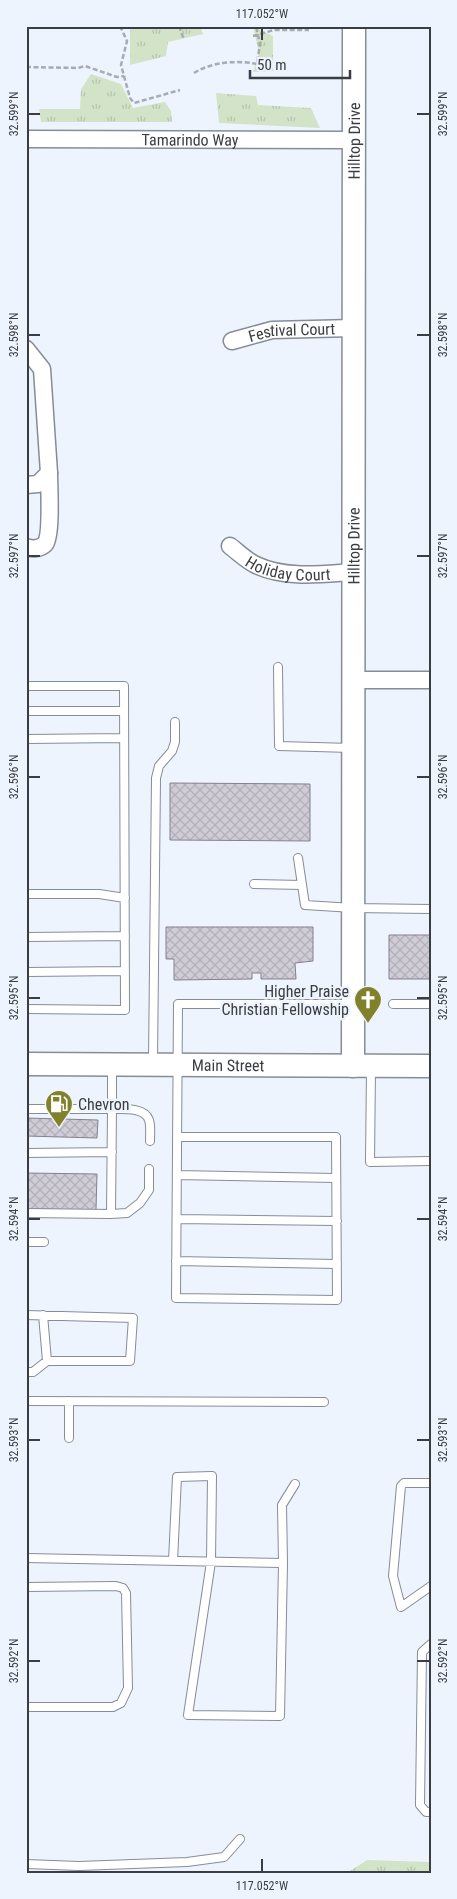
<svg xmlns="http://www.w3.org/2000/svg" width="457" height="1899" font-family="'Roboto Condensed',sans-serif">
<style>
.park{fill:url(#park-tufts)}
.building{fill:url(#building-cross-hatch);stroke:#84818b}
.lines{fill:none;stroke-linecap:round;stroke-linejoin:round}
.service-casing{stroke:#868d97;stroke-width:10}
.minor-casing{stroke:#868d97;stroke-width:19}
.secondary-casing{stroke:#868d97;stroke-width:25}
.path{stroke:#a7abb2;stroke-width:2.5;stroke-dasharray:5 2.5;stroke-linecap:butt}
.service{stroke:#fff;stroke-width:8}
.minor{stroke:#fff;stroke-width:16}
.secondary{stroke:#fff;stroke-width:22}
.ticks{fill:none;stroke:#3a3d41;stroke-width:2}
.labels{text-anchor:middle;stroke-width:5;stroke-linejoin:round;paint-order:stroke}
.street-label{font-size:16px;fill:#3a3d41;stroke:#eef4fd}
.poi-label{font-size:16px;fill:#3a3d41;stroke:#eef4fd;text-anchor:end}
.neatline{fill:none;stroke:#3a3d41;stroke-width:2}
.ticks-label{font-size:12px;text-anchor:middle;fill:#3a3d41}
</style>
<defs>
<pattern id="park-tufts" width="24" height="20" patternUnits="userSpaceOnUse" patternTransform="scale(1.25)"><rect width="24" height="20" fill="#d2e3c8"/><path d="M3 7l-1-3M5 7V3M7 7l1-3M15 17l-1-3M17 17v-4M19 17l1-3" fill="none" stroke="#b5c4ad"/></pattern>
<pattern id="building-cross-hatch" width="8" height="8" patternUnits="userSpaceOnUse" patternTransform="scale(1.25)"><rect width="8" height="8" fill="#d0ccd7"/><path d="M0 0l8 8M0 8l8-8" fill="none" stroke="#b3b0ba"/></pattern>
</defs>
<rect width="100%" height="100%" fill="#eef4fd"/>
<!-- park -->
<path class="park" d="M130,26H188L201,29L203,34L168,42L166,56L130,65Z
M253,26L273,36V71L253,72L259,53Z
M91,74L121,84L133,108L165,102L171,111L172,122H41L39,109H80L81,89Z
M216,93L256,96L258,105L311,108L320,128L219,123Z
M367,1860L431,1862V1873H347Z"/>
<!-- building -->
<path class="building" d="M170,783L310,784V841L170,840Z
M166,927H313V961L295,963L296,979H261V973H252V979L174,980V959H166Z
M389,935H431V979H389Z
M26,1118L98,1120L97,1138L26,1136Z
M26,1173L97,1174L96,1210L26,1209Z"/>
<g class="lines">
<defs>
<path id="service" d="M278,667L279,746L352,748
M26,686H124L125,1010L26,1009
M26,711H124
M26,739L124,738
M298,858L305,905L353,908L431,909
M254,884L302,885
M26,894H99L125,898
M26,937L125,936
M26,972L125,971
M393,1004H431
M153,1061L156,778L159,766L172,751L175,742V722
M371,1068L370,1162L431,1161
M26,1109H112V1067
M178,1137H336L337,1300L176,1298L178,1004H351
M26,1153L112,1152
M177,1175L336,1178
M26,1213L111,1214L112,1109C123,1109 145,1107 149,1120C151,1126 150,1135 150,1141
M111,1214L127,1213L140,1203L149,1190V1169
M177,1219L337,1221
M26,1242H44
M176,1261L337,1264
M26,1315L133,1318L130,1361H47L33,1372H26
M43,1315L47,1361
M26,1401L324,1402
M69,1438V1401
M431,1483H404L401,1486L393,1576L401,1607L431,1586
M26,1558L283,1563L282,1505L295,1484
M173,1561L177,1477L212,1476L211,1562L188,1715L280,1716L283,1563
M26,1587L116,1586L123,1588L126,1593L128,1688L121,1703L113,1707H26
M431,1644L422,1652L420,1805L426,1812H431
M26,1864L79,1866L187,1862L224,1857L240,1839"/>
<g id="minor">
<path id="s1" d="M26,139L353,140"/>
<path id="s2" d="M232,341L272,330L353,328"/>
<path d="M26,349L42,369L49,473L38,484L26,485"/>
<path id="s3" d="M230,546C238,552 247,561 256,565C286,579 321,574 353,572"/>
<path d="M26,547C32,549 40,549 45,544C52,535 49,486 49,473"/>
<path d="M353,680H431"/>
</g>
<g id="secondary">
<path id="s4" d="M26,1064L431,1066"/>
<path id="s5" d="M353,1066L354,26"/>
</g>
</defs>
<!-- service casing -->
<use href="#service" class="service-casing"/>
<!-- minor casing -->
<use href="#minor" class="minor-casing"/>
<!-- secondary casing -->
<use href="#secondary" class="secondary-casing"/>
<!-- path -->
<path class="path" d="M120,26L127,41L121,65L130,98L134,103L180,90
M179,26L184,40
M253,36L274,30H309
M26,67L78,68L85,66L117,77L124,76
M194,73C211,62 237,60 257,64L260,44L256,26"/>
<!-- service -->
<use href="#service" class="service"/>
<!-- minor -->
<use href="#minor" class="minor"/>
<!-- secondary -->
<use href="#secondary" class="secondary"/>
</g>
<!-- ticks -->
<path class="ticks" d="M262,28V40M28,114H40M417,114H430M28,335H40M417,335H430M28,556H40M417,556H430M28,777H40M417,777H430M28,998H40M417,998H430M28,1219H40M417,1219H430M28,1440H40M417,1440H430M28,1661H40M417,1661H430M262,1859V1872"/>
<!-- icons -->
<defs>
<symbol id="church-pin" viewBox="-11 -11 22 30"><path d="M0 17L-7.5 6A9.5 9.5 0 1 1 7.5 6Z" fill="#81812a" stroke="#eef4fd"/><path d="M-1.2-6h2.4v3.5h3.3v2.4h-3.3V6h-2.4V-.1h-3.3v-2.4h3.3Z" fill="#fff"/></symbol>
<symbol id="fuel-pin" viewBox="-11 -11 22 30"><path d="M0 17L-7.5 6A9.5 9.5 0 1 1 7.5 6Z" fill="#81812a" stroke="#eef4fd"/><path d="M-5.5-6h7V0h2V4h1.3V-2.5L3-4.5l.8-.8L6-3V5H2.5V1h-1V6h-7ZM-4.2-4.7v3.2H.2V-4.7Z" fill="#fff"/></symbol>
</defs>
<g fill-rule="evenodd">
<use href="#church-pin" x="352" y="984" width="32" height="43"/>
<use href="#fuel-pin" x="43" y="1088" width="32" height="43"/>
</g>
<g class="labels">
<!-- street labels -->
<g class="street-label">
<text dy="6" stroke="none"><textPath href="#s1" startOffset="164">Tamarindo Way</textPath></text>
<text dy="6" stroke="none"><textPath href="#s5" startOffset="925">Hilltop Drive</textPath></text>
<text dy="6" stroke="none"><textPath href="#s2" startOffset="61">Festival Court</textPath></text>
<text dy="6" stroke="none"><textPath href="#s5" startOffset="520">Hilltop Drive</textPath></text>
<text dy="6" stroke="none"><textPath href="#s3" startOffset="65">Holiday Court</textPath></text>
<text dy="6" stroke="none"><textPath href="#s4" startOffset="202">Main Street</textPath></text>
</g>
<!-- poi labels -->
<g class="poi-label">
<text x="349" y="997">Higher Praise<tspan x="349" dy="18">Christian Fellowship</tspan></text>
<text x="78" y="1110" text-anchor="start">Chevron</text>
</g>
</g>
<!-- border -->
<rect width="457" height="1899" fill="none" stroke="#eef4fd" stroke-width="55"/>
<!-- scale -->
<path d="M250 70v8h100v-8" fill="none" stroke="#3a3d41" stroke-width="2.5"/>
<text x="257" y="70" font-size="15" fill="#3a3d41" stroke="#eef4fd" stroke-width="4" paint-order="stroke">50 m</text>
<rect x="28" y="28" width="402" height="1844" class="neatline"/>
<g class="ticks-label">
<text x="262" y="18">117.052°W</text>
<text transform="translate(14 114) rotate(-90)" y="4">32.599°N</text>
<text transform="translate(443 114) rotate(-90)" y="4">32.599°N</text>
<text transform="translate(14 335) rotate(-90)" y="4">32.598°N</text>
<text transform="translate(443 335) rotate(-90)" y="4">32.598°N</text>
<text transform="translate(14 556) rotate(-90)" y="4">32.597°N</text>
<text transform="translate(443 556) rotate(-90)" y="4">32.597°N</text>
<text transform="translate(14 777) rotate(-90)" y="4">32.596°N</text>
<text transform="translate(443 777) rotate(-90)" y="4">32.596°N</text>
<text transform="translate(14 998) rotate(-90)" y="4">32.595°N</text>
<text transform="translate(443 998) rotate(-90)" y="4">32.595°N</text>
<text transform="translate(14 1219) rotate(-90)" y="4">32.594°N</text>
<text transform="translate(443 1219) rotate(-90)" y="4">32.594°N</text>
<text transform="translate(14 1440) rotate(-90)" y="4">32.593°N</text>
<text transform="translate(443 1440) rotate(-90)" y="4">32.593°N</text>
<text transform="translate(14 1661) rotate(-90)" y="4">32.592°N</text>
<text transform="translate(443 1661) rotate(-90)" y="4">32.592°N</text>
<text x="262" y="1890">117.052°W</text>
</g>
</svg>
